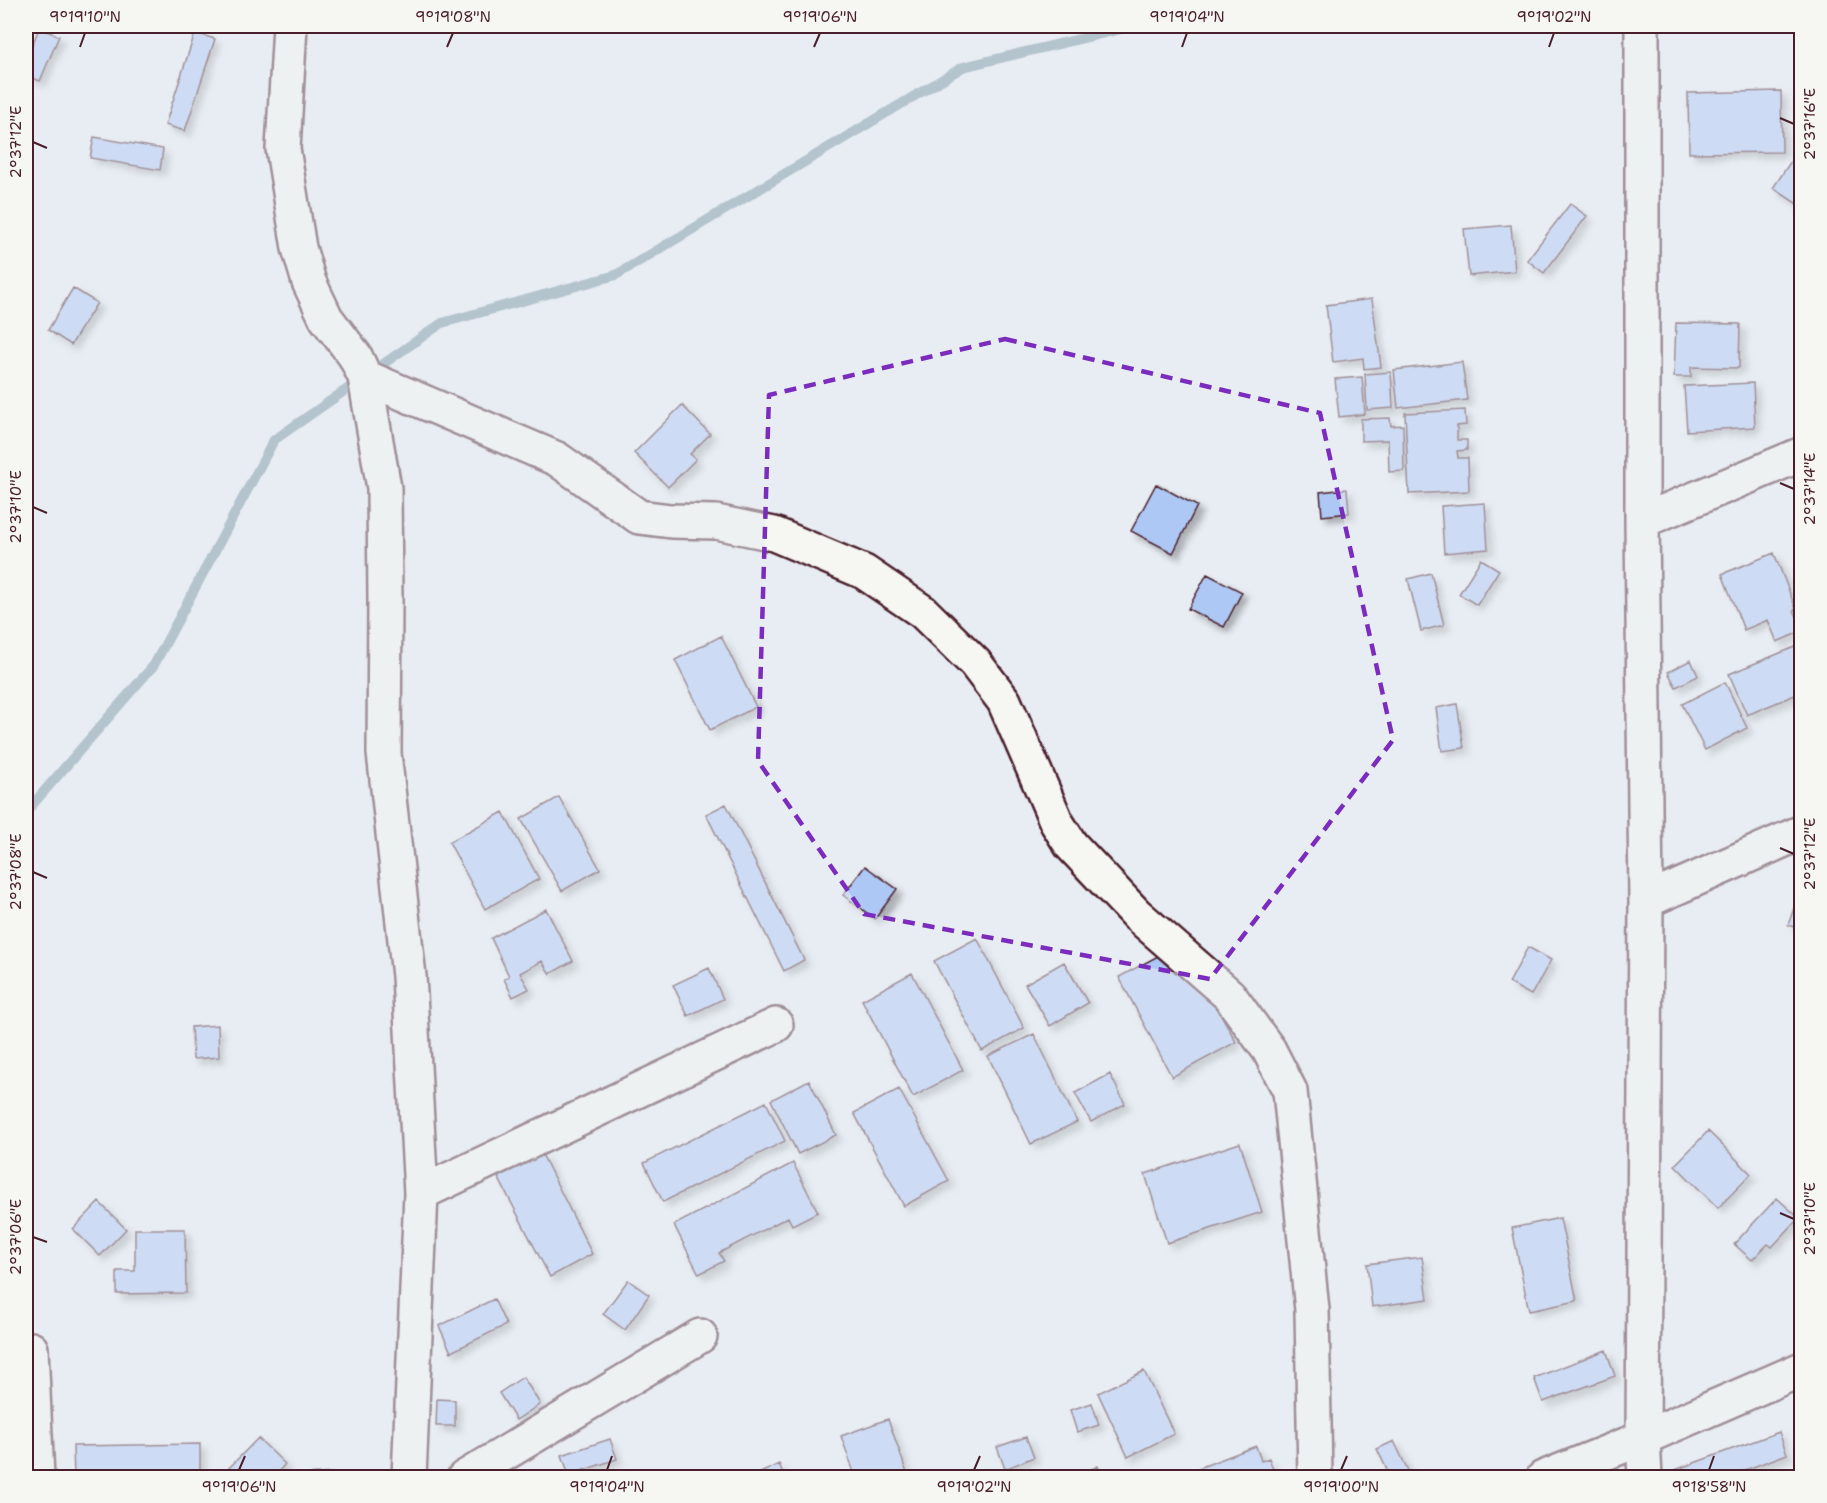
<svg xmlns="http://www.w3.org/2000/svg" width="1827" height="1503" font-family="'Shantell Sans',sans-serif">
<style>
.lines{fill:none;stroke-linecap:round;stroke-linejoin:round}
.stream{stroke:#7592a1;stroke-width:10}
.building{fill:#aec8f5;stroke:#4a1f2b;stroke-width:1.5;filter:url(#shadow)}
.minor-casing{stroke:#4a1f2b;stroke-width:38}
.minor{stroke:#f6f6f2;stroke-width:33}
.marked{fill:none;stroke:#7b2cbf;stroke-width:4.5;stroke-dasharray:12 8;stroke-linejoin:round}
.ticks{fill:none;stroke:#4a1f2b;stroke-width:2}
.neatline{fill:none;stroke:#4a1f2b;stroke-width:2}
.ticks-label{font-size:15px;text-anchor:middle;fill:#4a1f2b}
</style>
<defs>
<filter id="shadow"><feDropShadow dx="5.5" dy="5.5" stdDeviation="3" flood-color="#0004"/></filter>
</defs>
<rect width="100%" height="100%" fill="#e8edf3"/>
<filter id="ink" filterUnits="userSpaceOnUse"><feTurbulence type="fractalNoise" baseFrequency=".0167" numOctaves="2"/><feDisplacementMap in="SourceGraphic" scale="12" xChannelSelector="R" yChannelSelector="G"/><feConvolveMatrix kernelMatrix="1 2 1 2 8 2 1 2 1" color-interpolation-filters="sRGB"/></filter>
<g filter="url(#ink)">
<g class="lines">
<!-- stream -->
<path class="stream" d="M26,812L154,665L274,440L442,323L616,275L963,67L1134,26"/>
</g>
<!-- building -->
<path class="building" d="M39,28L59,36L40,81L26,75V61Z
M195,33L215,39L185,131L165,125Z
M1781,91L1782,152L1689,153L1688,93Z
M94,137L163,149L160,170L90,158Z
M1793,158L1802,163V207L1773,188Z
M1570,204L1587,216L1544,273L1527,260Z
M1511,225L1515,271L1469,276L1464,229Z
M73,288L97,303L71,345L48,330Z
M1372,299L1381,367L1364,369L1363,358L1333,362L1326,305Z
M1676,323L1740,324L1739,368L1691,367V377H1674Z
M1462,362L1467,400L1398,408L1394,370Z
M1391,372L1393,408L1367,410L1365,374Z
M1362,377L1365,414L1339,417L1335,379Z
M1753,383L1755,427L1687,431L1684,386Z
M682,405L710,434L690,454L696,459L668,487L634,453Z
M1465,410L1466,425L1457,426V440H1467V450L1457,451L1458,458H1468L1469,491L1409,494L1405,413Z
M1390,418L1391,426L1403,425L1404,471L1389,472L1388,440L1361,441V419Z
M1156,484L1197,506L1173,553L1131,531Z
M1347,489L1349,513L1322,516L1320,492Z
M1485,503L1488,549L1444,553L1441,506Z
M1774,553L1796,609L1794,610L1802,629V631L1777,642L1768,620L1744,630L1722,574Z
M1481,559L1499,570L1477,605L1459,594Z
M1431,573L1444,625L1421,631L1408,579Z
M1207,574L1242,592L1224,627L1188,609Z
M721,636L756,707L710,730L675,660Z
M1802,644V692L1747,715L1729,674Z
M1691,660L1698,676L1676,687L1668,672Z
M1725,682L1747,728L1705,750L1682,704Z
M1457,704L1464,748L1442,751L1436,708Z
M559,797L600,869L562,891L521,819Z
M726,804L804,960L784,971L706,814Z
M503,812L539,879L485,909L449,842Z
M865,866L897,889L875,919L843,895Z
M1800,891H1802V930L1788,925Z
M546,909L573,961L550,974L542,961L520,973L529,989L513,997L504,979L509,976L491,938Z
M977,938L1024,1028L982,1051L934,961Z
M1182,943L1236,1042L1172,1077L1119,977Z
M1528,947L1551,960L1531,995L1509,983Z
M1064,962L1088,1003L1050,1026L1025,984Z
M709,968L723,999L688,1016L673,985Z
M912,973L963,1070L913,1097L862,1000Z
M218,1025L219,1057L193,1059L191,1027Z
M1034,1034L1077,1122L1031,1144L988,1056Z
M1110,1074L1125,1104L1091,1122L1075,1093Z
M809,1080L836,1135L798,1154L771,1100Z
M899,1089L949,1181L904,1206L854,1113Z
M766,1102L785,1141L663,1202L644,1163Z
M1708,1131L1751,1174L1718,1208L1675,1165Z
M1240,1143L1262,1212L1167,1243L1145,1174Z
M542,1154L592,1254L550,1277L498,1177Z
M793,1163L818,1212L792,1225L788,1217L719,1253L724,1261L699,1274L674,1225Z
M1777,1198L1799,1218L1772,1247L1768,1244L1752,1260L1734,1244Z
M99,1202L126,1229L100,1256L73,1229Z
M1560,1218L1577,1301L1529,1311L1512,1228Z
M135,1229H185L186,1293L117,1294V1271H135Z
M1422,1257L1428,1299L1372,1307L1367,1264Z
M628,1280L649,1295L625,1330L603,1314Z
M494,1299L506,1325L451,1352L439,1326Z
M1606,1350L1615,1376L1543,1402L1534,1378Z
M1144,1371L1174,1434L1128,1457L1098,1393Z
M523,1377L540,1404L516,1420L499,1393Z
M437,1399L455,1400V1426H436Z
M1092,1403L1099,1425L1077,1432L1070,1410Z
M888,1419L908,1476L903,1478H856L841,1436Z
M1779,1432L1787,1454L1724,1478H1678L1675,1470Z
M1026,1437L1034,1457L1005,1469L997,1447Z
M258,1438L285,1464L273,1478H237L228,1469Z
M610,1439L617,1459L569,1475L562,1455Z
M1394,1441L1410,1475L1405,1478H1391L1377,1449Z
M200,1444V1478H74L73,1446Z
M1256,1446L1261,1461L1269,1458L1276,1478H1199L1196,1469Z
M779,1464L785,1478H750Z
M1098,1466L1103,1478H1071Z
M614,1470L617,1478H596Z
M333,1473V1478H305L304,1475Z"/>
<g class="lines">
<defs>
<path id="minor" d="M290,26L283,149L299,248L309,282L326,318L355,356L365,377L384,488L385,600L384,753L409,976L421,1193L409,1478
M1642,26V521L1646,901L1643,1438L1645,1478
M365,377L557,459L639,517L671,521L716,522L774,534L864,572L923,612L975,663L1004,701L1057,823L1071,845L1136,914L1229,995L1269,1050L1290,1091L1312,1310L1315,1478
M1642,521L1802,454
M1646,901L1802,832
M421,1193L776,1025
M31,1349L37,1478
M464,1478L700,1336
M1543,1478L1643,1438L1802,1369"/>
</defs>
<!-- minor casing -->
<use href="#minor" class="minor-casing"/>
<!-- minor -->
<use href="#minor" class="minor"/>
</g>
</g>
<!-- marked area -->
<path d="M0 0H1827V1503H0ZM1005,339L1320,413L1393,740L1210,979L864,914L758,761L769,395Z" fill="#e8edf3" fill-opacity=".55" fill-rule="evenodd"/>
<path class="marked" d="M1005,339L1320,413L1393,740L1210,979L864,914L758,761L769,395Z"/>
<!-- ticks -->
<path class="ticks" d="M80,47L85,33M447,47L453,33M814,47L820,33M1182,47L1187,33M1549,47L1554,33M1780,118L1794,124M33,142L47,148M1780,483L1794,489M33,507L47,513M1780,848L1794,854M33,872L47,878M1780,1213L1794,1219M33,1237L47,1242M239,1470L245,1456M607,1470L612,1456M974,1470L980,1456M1341,1470L1347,1456M1709,1470L1714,1456"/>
<!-- margin -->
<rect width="1827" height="1503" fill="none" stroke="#f6f6f2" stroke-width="66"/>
<rect x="33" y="33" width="1761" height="1437" class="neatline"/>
<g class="ticks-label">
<text x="85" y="22">9°19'10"N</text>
<text x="453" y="22">9°19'08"N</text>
<text x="820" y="22">9°19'06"N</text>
<text x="1187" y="22">9°19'04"N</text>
<text x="1554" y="22">9°19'02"N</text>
<text transform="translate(1810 124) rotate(-90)" y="5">2°37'16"E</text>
<text transform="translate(16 142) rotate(-90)" y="5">2°37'12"E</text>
<text transform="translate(1810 489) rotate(-90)" y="5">2°37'14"E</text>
<text transform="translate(16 507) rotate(-90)" y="5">2°37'10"E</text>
<text transform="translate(1810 854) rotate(-90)" y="5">2°37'12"E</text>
<text transform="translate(16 872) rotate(-90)" y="5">2°37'08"E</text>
<text transform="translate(1810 1219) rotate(-90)" y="5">2°37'10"E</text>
<text transform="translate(16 1237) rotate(-90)" y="5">2°37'06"E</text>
<text x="239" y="1492">9°19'06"N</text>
<text x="607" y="1492">9°19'04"N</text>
<text x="974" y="1492">9°19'02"N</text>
<text x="1341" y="1492">9°19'00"N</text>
<text x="1709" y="1492">9°18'58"N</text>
</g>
</svg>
